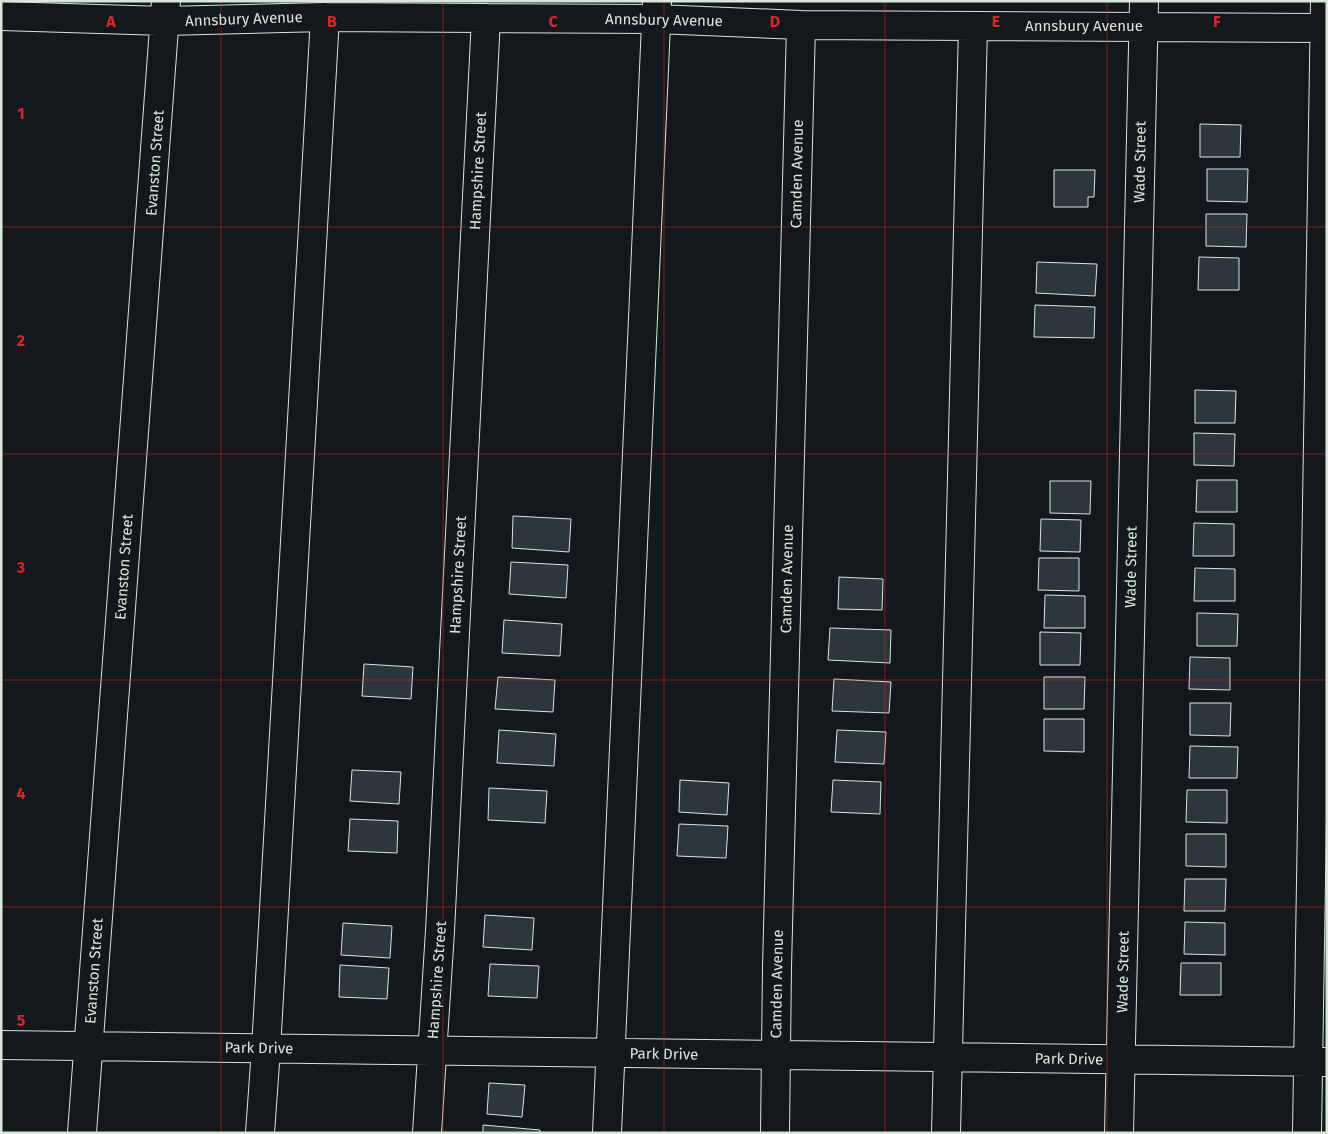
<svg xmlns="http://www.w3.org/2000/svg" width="1328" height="1134" font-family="'Fira Sans',sans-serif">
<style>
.building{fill:#2c363c;stroke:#d8e6dc}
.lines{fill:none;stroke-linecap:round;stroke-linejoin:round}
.minor-casing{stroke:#d8e6dc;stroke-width:30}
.minor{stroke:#14181c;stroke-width:28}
.grid{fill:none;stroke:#d62828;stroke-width:1;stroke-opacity:0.55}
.labels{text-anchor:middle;stroke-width:4;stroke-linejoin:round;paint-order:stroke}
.street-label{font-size:15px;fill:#d8e6dc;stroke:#14181c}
.grid-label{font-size:16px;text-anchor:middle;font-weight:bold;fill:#d62828;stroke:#14181c;stroke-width:4;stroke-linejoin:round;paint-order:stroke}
</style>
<rect width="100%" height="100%" fill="#14181c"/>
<!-- building -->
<path class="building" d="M1200,124L1241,125L1240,157H1200Z
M1207,169H1248L1247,202L1207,201Z
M1054,170H1095L1094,197H1088V207H1054Z
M1206,214H1247L1246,247L1206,246Z
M1199,257L1239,258V290H1198Z
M1037,262L1097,264L1095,296L1036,293Z
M1035,305L1095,307L1094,338L1034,337Z
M1195,390L1236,391L1235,423H1195Z
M1194,433L1235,434L1234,466L1194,465Z
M1197,480H1237V512H1196Z
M1050,481H1091L1090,514L1050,513Z
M513,516L571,519L569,552L512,548Z
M1041,519L1081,520L1080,552L1040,551Z
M1194,523L1234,524V556H1193Z
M1039,558H1079V591L1038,590Z
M511,562L568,565L566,598L509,594Z
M1195,568L1235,569V601H1194Z
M839,577L883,579L882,610L838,609Z
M1045,595L1085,596V628H1044Z
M1197,613L1238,614L1237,646H1197Z
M504,620L562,624L560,656L502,653Z
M830,628L891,630L890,663L828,660Z
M1040,632L1081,633L1080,665H1040Z
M1190,657L1230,658V690L1189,689Z
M364,664L413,667L411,699L362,696Z
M498,677L555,680L553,712L495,709Z
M1044,677H1085L1084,709H1044Z
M834,679L891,682L889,713L832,711Z
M1190,703H1231L1230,736L1190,735Z
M1044,719H1084V752L1044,751Z
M499,730L556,734L554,766L497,763Z
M837,730L886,732L884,764L835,762Z
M1190,746L1238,747L1237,778H1189Z
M352,770L401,772L399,804L350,801Z
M680,780L729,783L727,815L679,812Z
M833,780L881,782L880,814L831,812Z
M489,788L547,791L545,823L488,820Z
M1187,790H1227V823L1186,822Z
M350,819L398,821L397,853L348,851Z
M679,824L728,826L726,858L677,856Z
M1186,834H1226V867L1186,866Z
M1185,879H1226L1225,911H1184Z
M485,915L534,918L532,950L483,947Z
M1185,922L1225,923V955L1184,954Z
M343,923L392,926L390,958L341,955Z
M1181,963H1221V995H1180Z
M490,964L539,966L537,998L488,996Z
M340,965L389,968L387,999L339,997Z
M489,1083L525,1085L522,1117L487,1114Z
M483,1125L540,1130V1133H483Z"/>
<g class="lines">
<defs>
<path id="minor" d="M1,16L165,21L325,17L486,18L656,19L801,25L1327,28
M1,1045L1327,1062
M82,1133L166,1
M260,1133L266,1049L325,17
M427,1133L440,931L486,18
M607,1133L657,1
M775,1133L777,967L801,25
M946,1133L973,26
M1119,1133L1144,1
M1307,1133L1325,1"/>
</defs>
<!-- minor casing -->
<use href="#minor" class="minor-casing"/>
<!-- minor -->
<use href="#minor" class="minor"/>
</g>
<!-- grid -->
<path class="grid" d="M221,1V1133M443,1V1133M664,1V1133M885,1V1133M1107,1V1133M1,227H1327M1,454H1327M1,680H1327M1,907H1327"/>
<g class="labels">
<!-- street labels -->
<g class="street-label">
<text transform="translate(244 19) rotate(-2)" y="5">Annsbury Avenue</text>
<text transform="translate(664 20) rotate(1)" y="5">Annsbury Avenue</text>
<text x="1084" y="31">Annsbury Avenue</text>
<text transform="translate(1140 162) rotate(-89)" y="5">Wade Street</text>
<text transform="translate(155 163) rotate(-86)" y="5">Evanston Street</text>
<text transform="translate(478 171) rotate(-87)" y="5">Hampshire Street</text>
<text transform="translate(797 174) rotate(-89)" y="5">Camden Avenue</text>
<text transform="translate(124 567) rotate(-86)" y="5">Evanston Street</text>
<text transform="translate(1131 567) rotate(-89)" y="5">Wade Street</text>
<text transform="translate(458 575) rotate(-87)" y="5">Hampshire Street</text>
<text transform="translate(787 579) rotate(-89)" y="5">Camden Avenue</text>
<text transform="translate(94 971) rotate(-86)" y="5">Evanston Street</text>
<text transform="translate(1123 972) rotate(-89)" y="5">Wade Street</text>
<text transform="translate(437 980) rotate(-86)" y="5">Hampshire Street</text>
<text transform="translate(777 984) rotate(-89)" y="5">Camden Avenue</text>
<text transform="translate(259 1048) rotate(1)" y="5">Park Drive</text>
<text transform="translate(664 1054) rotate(1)" y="5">Park Drive</text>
<text transform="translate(1069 1059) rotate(1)" y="5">Park Drive</text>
</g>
</g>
<g class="grid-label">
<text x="111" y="27">A</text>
<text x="332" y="27">B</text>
<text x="553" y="27">C</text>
<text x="775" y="27">D</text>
<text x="996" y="27">E</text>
<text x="1217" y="27">F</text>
<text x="21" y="119">1</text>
<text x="21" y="346">2</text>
<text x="21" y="573">3</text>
<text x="21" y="799">4</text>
<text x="21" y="1026">5</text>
</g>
<!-- border -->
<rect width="1328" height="1134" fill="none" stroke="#d8e6dc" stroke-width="5"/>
</svg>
